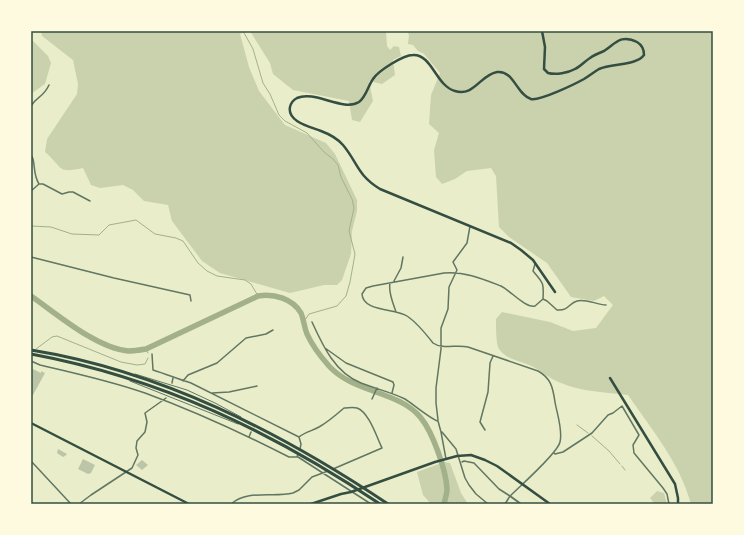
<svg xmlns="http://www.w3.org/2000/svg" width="744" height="535" font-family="'Sofia Sans Condensed',sans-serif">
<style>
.green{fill:#cad2ad}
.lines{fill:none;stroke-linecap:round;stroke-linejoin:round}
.stream{stroke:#a3b18a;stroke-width:1}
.river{stroke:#a3b18a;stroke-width:5.5}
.building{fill:#bcc5a7}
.service{stroke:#617663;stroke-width:1}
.minor{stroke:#617663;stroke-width:1.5}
.tertiary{stroke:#617663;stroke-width:2}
.primary{stroke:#344e41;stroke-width:2.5}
.trunk{stroke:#344e41;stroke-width:2.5}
.motorway{stroke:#344e41;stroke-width:3}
.neatline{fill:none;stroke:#344e41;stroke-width:1.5}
</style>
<rect width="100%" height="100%" fill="#e9edc9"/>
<!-- green -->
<path class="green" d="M41,31H246L240,34L249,67L259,91L285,125L326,143L335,154L357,200V211L352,231L351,254L342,280L337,285H324L290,293L220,273L202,261L172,221L168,205L144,201L133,190L123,185L100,188L91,185L83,168C56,174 63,167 45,152L47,139L77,94L78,84L73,60L42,36Z
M250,31H392L386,32L387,46L390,50L394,46L399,47L401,56L393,60L395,75L382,84L369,81L373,101L360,122L352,120L349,101L293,90L273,74L270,63Z
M407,31H713V504H691C680,463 652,430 628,395C605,392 582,392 561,383C549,379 541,370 529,365C518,360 504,359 498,347C496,341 496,326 496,319L502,312L550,322L573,331L596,328L613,305L604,296L594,301L571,297L547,263L509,237L499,227L496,176L491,168L467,171L455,179L442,184L436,177L434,150L439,133L429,124L431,95L440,73L424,54L418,51L413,45L408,44L409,35Z
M31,39L48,56L51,63L45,84L32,93Z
M444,462L450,463L461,493L468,504H431L423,495L417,472Z
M657,491L664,493L667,504H655L650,498Z"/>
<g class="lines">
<!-- stream -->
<path class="stream" d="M243,31L253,49L263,83L270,94L279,115L285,121L307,133L324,152L333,159L338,165L341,177L352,199L354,208L349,231L355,254L350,282L346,296L337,306L309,314L303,323
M31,226L51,227L72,234L99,235L109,225L136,220L155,234L176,238L183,241L198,263L207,271L217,276L245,280L251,284L258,296
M36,349L52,337L57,336L121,362L137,365L145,364L148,358
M146,349L148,353
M577,425L588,433
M592,436L609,451L620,464
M622,466L625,470"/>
<!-- river -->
<path class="river" d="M31,296C57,314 96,348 128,351C134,351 140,350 146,349L258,296C274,293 293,299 301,313C304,320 304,327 307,334C312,345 321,357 329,366C353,393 400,391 421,418C433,433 446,470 447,489C447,494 445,499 444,504"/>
</g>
<!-- building -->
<path class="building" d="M31,368L41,373V371L45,373L33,395L31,394Z
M58,449L67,454L65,456L63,457L57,453Z
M83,459L95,465L91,473L88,474L78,469Z
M142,460L148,465L142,470L136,465Z"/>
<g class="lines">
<!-- service -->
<path class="service" d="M135,374L187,390L215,403L241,417
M130,381L238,424"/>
<!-- minor -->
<path class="minor" d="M31,106C37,96 43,98 49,85
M31,155C36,160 32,173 39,184
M31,191L39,184H43L62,194L69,192H73L90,201
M31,257L114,278L190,295L191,301
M394,281L401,268L403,257
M390,283C388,292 393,303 396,312
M543,299L547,301L557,310C569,311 569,303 577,301C585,298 597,305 606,305
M312,322C323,346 335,373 361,383C376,389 391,392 405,399C413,404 432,420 438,421L441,432L446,459
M325,348L346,363L393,382L394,385L392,393
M152,354L153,370C166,374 178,379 191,383L299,437L301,444L300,449
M31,361L40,365C75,373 111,381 145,393C194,411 242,433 289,457H297L298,454
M183,381L188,375L217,363L246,338L266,334L273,330
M172,383L173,378
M212,393L229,392L257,386
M372,399L377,388
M438,420L436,403V388L441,349V328L448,309L449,287L457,270L453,262L467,243L470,226
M485,430L480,422L488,392L490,363L493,356
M442,432L456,449L465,478L469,485L476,494L488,504
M249,437L251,432
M299,437C305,432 312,431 319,427C328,422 336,415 344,408C348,408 353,407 357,408C369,412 377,438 382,448L333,469
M554,453L555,454L563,452L592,433L608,415L613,413L622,406L639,435L633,445L634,453L663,488L667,494L669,504H673
M298,457L371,504
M31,461L71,504
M462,462L464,461L474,463L499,489L510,496
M79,504L91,495L132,468L138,455L136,448L137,441L145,432L147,422L145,413L166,398
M231,504C248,489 274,498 293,493L299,490L312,477L328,471
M505,504L510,496C520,486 558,453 560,442C563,430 557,414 555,402C553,388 551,378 538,371L468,347C456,344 443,350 433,343C426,334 416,322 407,316C395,308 363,312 362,294L366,288L373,286L444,273C464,271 483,279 501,286C511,291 525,308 535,306L543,299C544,282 543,283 533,271L535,264"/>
<!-- tertiary -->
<path class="tertiary" d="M510,496L521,504"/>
<!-- primary -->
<path class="primary" d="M311,504L341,494L351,492L435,462L457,456L471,455L485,460L497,466L550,504"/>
<!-- trunk -->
<path class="trunk" d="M542,31L545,47L544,69L548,73C556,75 568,73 575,69C581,66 585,61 590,58C594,55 599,53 604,51C616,43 621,34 637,42C642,45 644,49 644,55C636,66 612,63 599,69C594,72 589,76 584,79C575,84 540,101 531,99C516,94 514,70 497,72C480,75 474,97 455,91C436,86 432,54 413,55C403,55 378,71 373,79C368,86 366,97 359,102C343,112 315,90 297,98C293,100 291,103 290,107C287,122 311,127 321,131C329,134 337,138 343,145C358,163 357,175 380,189L511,243L521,250L533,260L555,292
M610,378L675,484L678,498V504
M31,423L189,504"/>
<!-- motorway -->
<path class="motorway" d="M31,350C161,371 280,432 388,504
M31,354C160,378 271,431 380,504"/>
</g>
<!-- border -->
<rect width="744" height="535" fill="none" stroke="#fefae0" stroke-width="64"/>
<rect x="32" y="32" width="680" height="471" class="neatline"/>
</svg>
